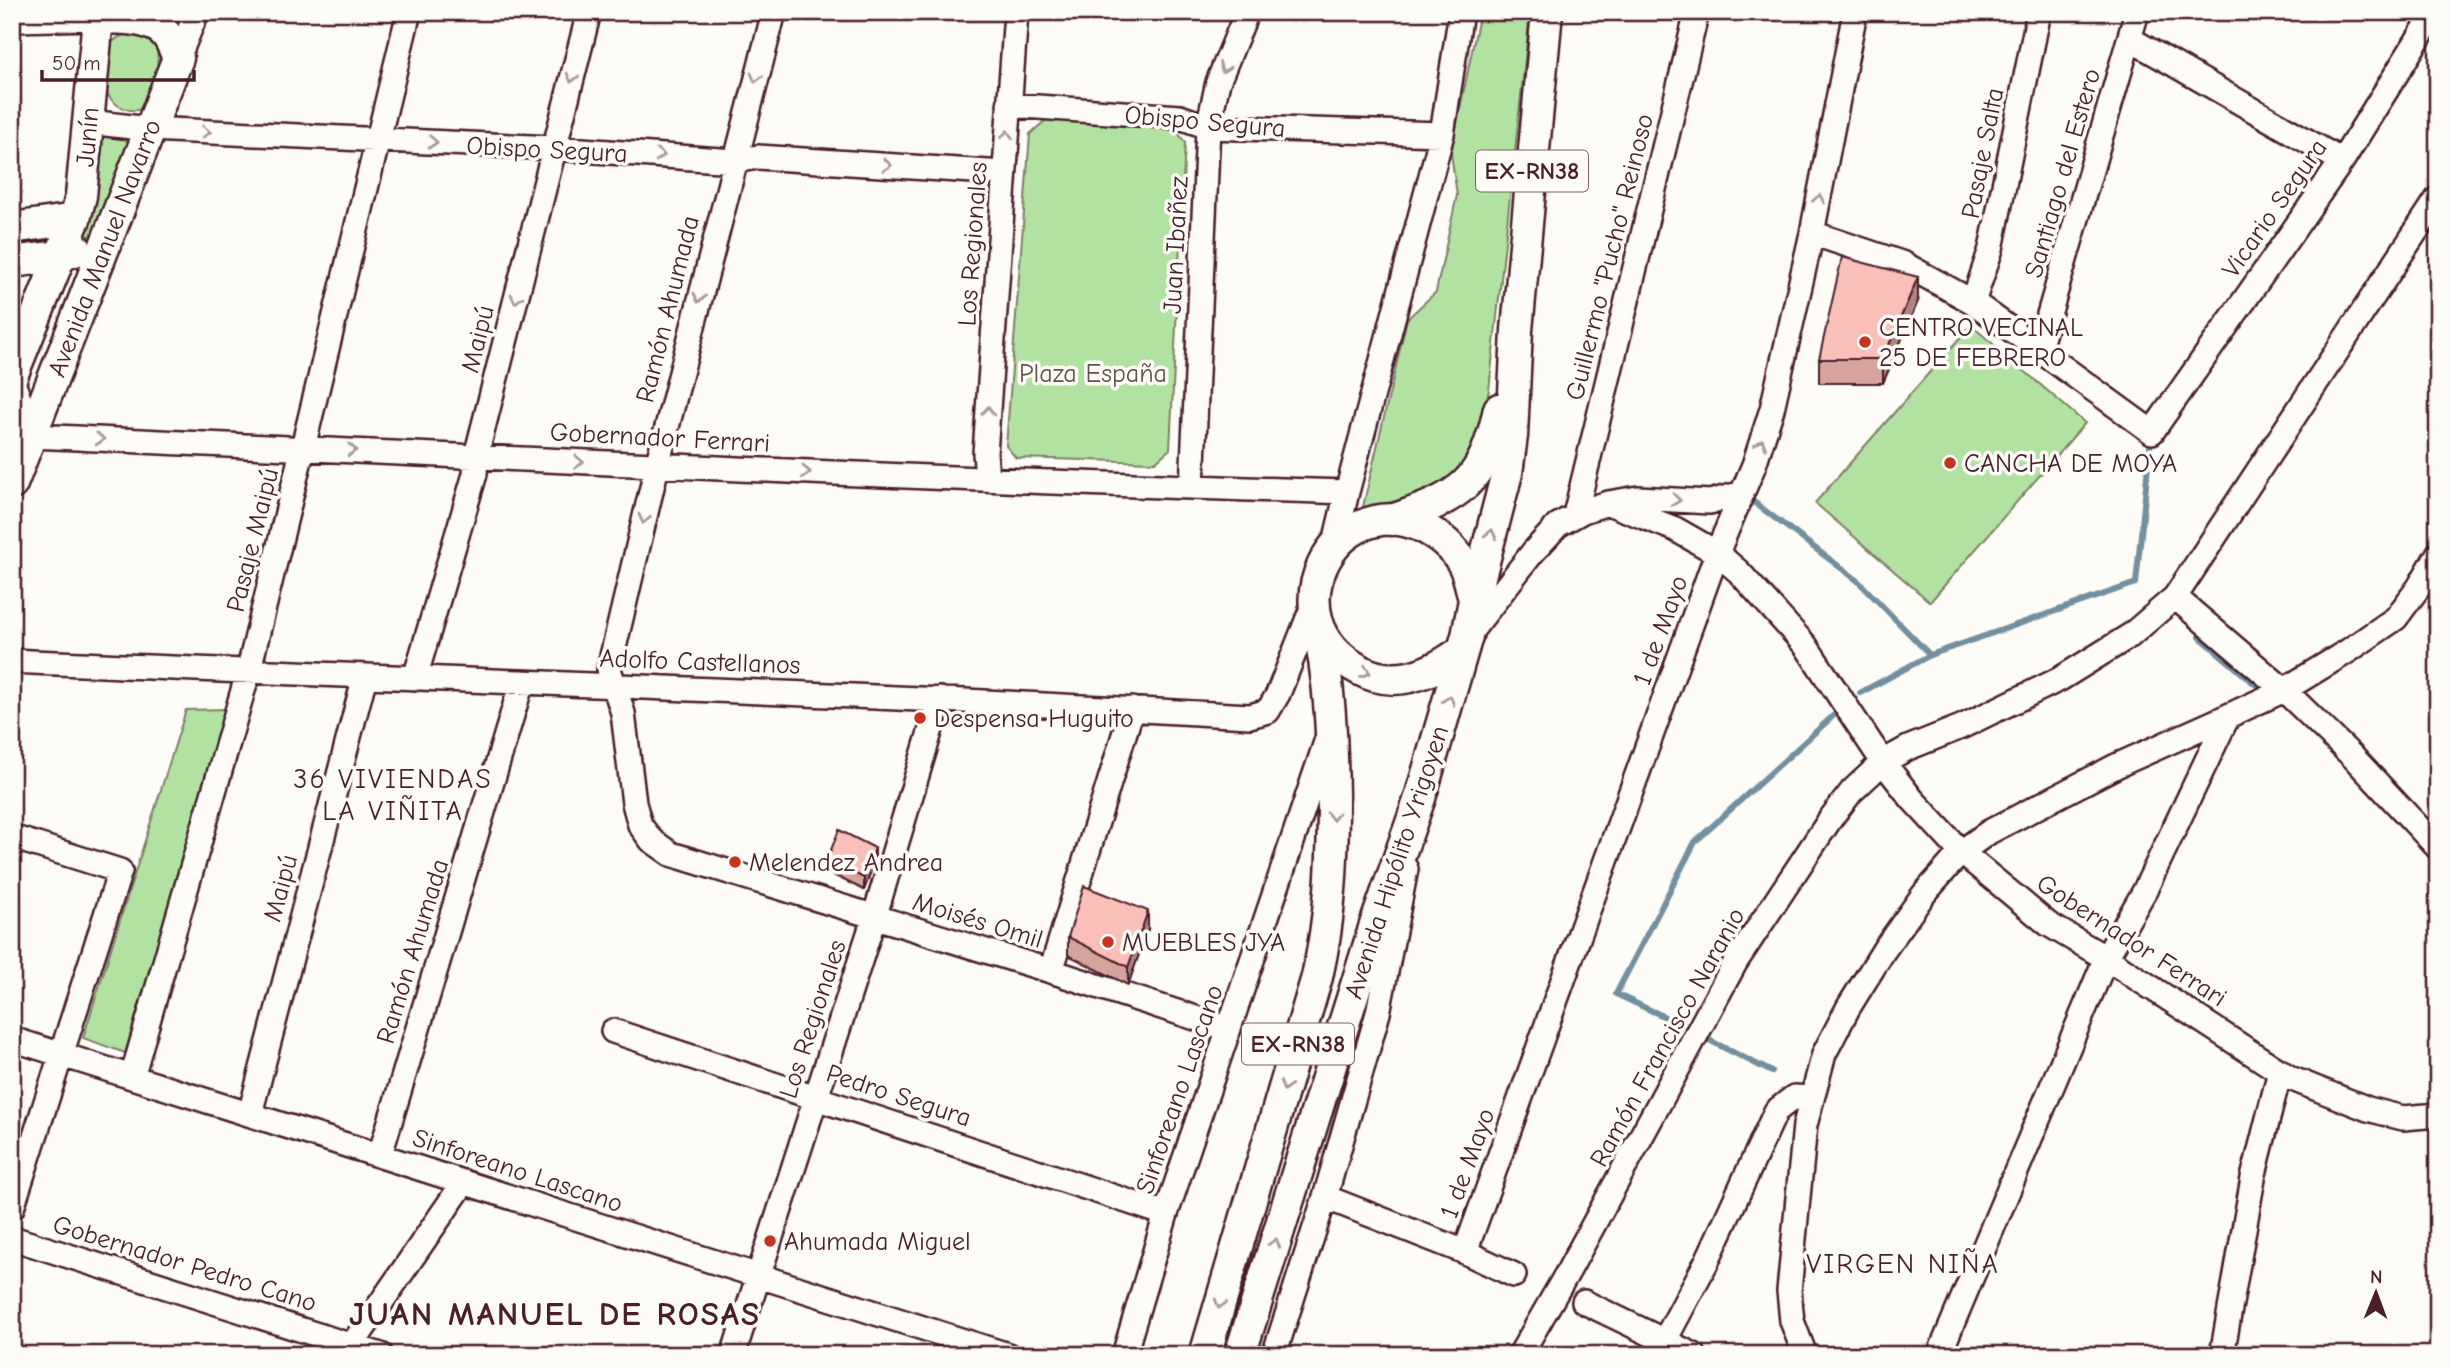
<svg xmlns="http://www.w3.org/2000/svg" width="2450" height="1367" font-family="'Comic Neue',sans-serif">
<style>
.green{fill:#b2e2a2;stroke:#7e8066;stroke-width:2}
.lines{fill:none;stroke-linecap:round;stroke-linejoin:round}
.stream{stroke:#7390a0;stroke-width:6}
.minor-casing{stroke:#4a1f2b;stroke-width:28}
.major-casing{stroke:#4a1f2b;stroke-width:35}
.minor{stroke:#fdfcf7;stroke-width:23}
.major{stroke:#fdfcf7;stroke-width:30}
.wall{fill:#d7a49d;stroke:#4a1f2b;stroke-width:2}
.shaded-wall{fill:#af867f;stroke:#4a1f2b;stroke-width:2}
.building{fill:#fabfb6;stroke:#4a1f2b;stroke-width:2}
.oneway{stroke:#ac999b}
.poi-dot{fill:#c8321e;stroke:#fdfcf7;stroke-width:2.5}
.labels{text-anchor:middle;stroke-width:7;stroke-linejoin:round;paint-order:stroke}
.shield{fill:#fdfcf7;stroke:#806168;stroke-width:2}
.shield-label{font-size:24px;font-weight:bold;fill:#4a1f2b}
.street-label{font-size:26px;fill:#4a1f2b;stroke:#fdfcf7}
.poi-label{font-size:26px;fill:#4a1f2b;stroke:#fdfcf7;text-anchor:start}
.park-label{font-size:26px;fill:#645049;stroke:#fdfcf7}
.neighbourhood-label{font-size:28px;letter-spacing:2px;fill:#4a1f2b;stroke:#fdfcf7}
.district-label{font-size:33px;font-weight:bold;letter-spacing:2px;fill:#4a1f2b;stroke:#fdfcf7}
</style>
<rect width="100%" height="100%" fill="#fdfcf7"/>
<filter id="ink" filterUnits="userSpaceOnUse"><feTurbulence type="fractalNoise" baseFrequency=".0143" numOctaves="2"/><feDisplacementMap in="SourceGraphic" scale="14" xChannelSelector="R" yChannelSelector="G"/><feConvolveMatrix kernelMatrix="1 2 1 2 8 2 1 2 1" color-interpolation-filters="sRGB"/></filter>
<g filter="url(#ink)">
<!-- green -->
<path class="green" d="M1480,12H1530L1489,390C1485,407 1482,427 1476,444C1457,489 1403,498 1362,511L1407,319L1436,292L1457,195L1451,153Z
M132,33C164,37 159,56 154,82C153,88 152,98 148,103C137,119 109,106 106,89C105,84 106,78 106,73C107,50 107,37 132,33Z
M1048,118L1173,127L1185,142L1170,449L1155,462L1016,458L1006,446L1030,134Z
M100,135L133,137L95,233L78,241Z
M1971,325L2085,423L1930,602L1815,503Z
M227,709L125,1053L83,1038L186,710Z"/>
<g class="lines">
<!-- stream -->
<path class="stream" d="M1747,497L1857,580L1930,655
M2200,637L2256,685
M1860,693L1930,655L2136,583L2151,437
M1682,1025L1616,994L1695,842L1834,715
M1707,1039L1772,1072"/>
<defs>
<path id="minor" d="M774,12L657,466L609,669L623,713L634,803L640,825L651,840L671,854L1051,971L1229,1029
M12,20L98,18V12
M2130,39L2342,161
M178,58L197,12
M1009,105L1180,117L1208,127L1442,134
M89,122L149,129L554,148L734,161L758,157L1004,173
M1812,233L1904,264L1973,302L2152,432L2342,161L2435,12
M1973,302L1991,249L2039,12
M2039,349L2137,12
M12,379L32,436C470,456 908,479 1347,492
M987,479L985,453L1016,12
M1192,487L1208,127L1218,82L1247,12
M1608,503L1675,529L1717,553L1739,572L1806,646L1883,762L1912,799L1961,852L2048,924L2106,958L2290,1078L2368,1109L2403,1118L2438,1115
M1575,515L1697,12
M1334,547L1347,492L1442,134L1461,12
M2175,597L2284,690L2354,758L2438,848
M1469,634L1533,552L1558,525L1583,511L1608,503L1638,498L1710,502L1742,493
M12,661C425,680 838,692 1250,716L1268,711L1278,694L1314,603
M415,678L475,474L476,456L589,12
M12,837L120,871L12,1208
M1051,971L1132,709
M613,1031L1166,1214
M12,1039L1008,1355
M132,1077L248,673L409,12
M250,1114L365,676
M380,1155L522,682
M1325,1197L1465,1252L1514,1275
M12,1238L381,1355
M1465,1252L1717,553L1754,465L1772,409L1812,233L1855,12
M1584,1302L1694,1355
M349,1355L352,1345L464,1182
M733,1355L874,918L940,699
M1124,1355L1166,1214L1327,739
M1274,1355L1325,1197L1378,1013L1406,869
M1520,1355L1569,1270L1735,963L1831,818L1852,791L1883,762L1908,748L1961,727L2060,679L2131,635L2175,597L2438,198
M1657,1355L1707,1261L1776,1111L1794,1097L1812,1098
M1805,1355L1792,1321L1789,1291L1805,1125L1824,1054L1848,1008L1884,950L1924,894L1961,852L1989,832L2116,766L2228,716
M1939,1355L2106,958L2144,892L2228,716L2284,690L2348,651L2396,618L2419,587L2438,554
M2222,1355L2253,1178L2280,1071"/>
<path id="major" d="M12,228L75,219
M12,262L60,256L77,250
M12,376L75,219L81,196L98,18C120,19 154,16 168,37C172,43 175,51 178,58L12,484
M1392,520C1462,496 1483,484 1499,409
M1463,650C1434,672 1396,690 1360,670C1266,620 1334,489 1420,526C1439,535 1453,546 1463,564C1469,575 1471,588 1474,600
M1205,1355L1317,977C1331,916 1333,859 1333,797C1332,736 1330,681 1317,622
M1240,1355L1375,925L1420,798L1467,636L1474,600L1507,473L1512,436L1517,330L1547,12"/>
</defs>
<!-- minor casing -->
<use href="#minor" class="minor-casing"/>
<!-- major casing -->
<use href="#major" class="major-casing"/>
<!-- minor -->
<use href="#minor" class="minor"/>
<!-- major -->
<use href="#major" class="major"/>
</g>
<!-- wall -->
<path class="wall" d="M1918,301L1883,383H1819V359Z
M827,860H875L864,890L827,872Z
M1148,929L1128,985L1068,955V937Z"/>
<!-- shaded-wall -->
<path class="shaded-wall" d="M1918,277V301L1883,383V359Z
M875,848V860L864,890V878Z
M1148,911V929L1128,985V967Z"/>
<!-- building -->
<path class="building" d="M1842,257L1918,277L1883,359H1819Z
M839,830L875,848L864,878L827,860Z
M1084,886L1148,911L1128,967L1068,937Z
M974,1351L985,1355H973Z"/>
<!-- one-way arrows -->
<defs><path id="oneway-chevron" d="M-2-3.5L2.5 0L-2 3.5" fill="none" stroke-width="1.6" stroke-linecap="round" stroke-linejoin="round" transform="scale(1.75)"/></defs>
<g class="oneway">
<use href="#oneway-chevron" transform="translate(1224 68) rotate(112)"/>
<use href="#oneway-chevron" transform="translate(572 78) rotate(105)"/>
<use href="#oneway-chevron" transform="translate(756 78) rotate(105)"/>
<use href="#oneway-chevron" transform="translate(206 132) rotate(3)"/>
<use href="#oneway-chevron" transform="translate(1007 135) rotate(-86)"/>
<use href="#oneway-chevron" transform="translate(433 142) rotate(3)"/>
<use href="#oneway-chevron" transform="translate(660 155) rotate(4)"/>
<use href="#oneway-chevron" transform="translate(887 165) rotate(4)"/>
<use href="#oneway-chevron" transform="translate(1819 199) rotate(-79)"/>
<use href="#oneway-chevron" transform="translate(699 298) rotate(104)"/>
<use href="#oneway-chevron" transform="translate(516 299) rotate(104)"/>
<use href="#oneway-chevron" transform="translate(988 411) rotate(-86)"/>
<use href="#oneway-chevron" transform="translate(100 439) rotate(3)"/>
<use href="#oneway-chevron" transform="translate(1761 444) rotate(-73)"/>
<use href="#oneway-chevron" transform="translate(352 450) rotate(2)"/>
<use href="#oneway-chevron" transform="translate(579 462) rotate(3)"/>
<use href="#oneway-chevron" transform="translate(806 472) rotate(2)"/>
<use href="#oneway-chevron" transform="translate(1676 500) rotate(7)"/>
<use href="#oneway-chevron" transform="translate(644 519) rotate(103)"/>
<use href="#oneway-chevron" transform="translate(1491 534) rotate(-76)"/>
<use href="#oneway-chevron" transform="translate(1366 672) rotate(20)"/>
<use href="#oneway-chevron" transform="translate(1449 700) rotate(-74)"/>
<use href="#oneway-chevron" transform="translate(1333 816) rotate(90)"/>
<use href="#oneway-chevron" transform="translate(1285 1086) rotate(107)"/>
<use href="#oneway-chevron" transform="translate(1275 1243) rotate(-73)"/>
<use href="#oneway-chevron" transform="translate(1220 1304) rotate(107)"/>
</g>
</g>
<!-- markers -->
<g class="poi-dot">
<circle cx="1865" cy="342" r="7"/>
<circle cx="1950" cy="463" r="7"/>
<circle cx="920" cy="718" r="7"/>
<circle cx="735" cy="862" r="7"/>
<circle cx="1108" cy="942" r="7"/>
<circle cx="770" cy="1241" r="7"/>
</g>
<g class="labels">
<!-- shield labels -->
<g class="shield">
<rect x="1476" y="150.5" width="112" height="41" rx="5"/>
<rect x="1242" y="1023.5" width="112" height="41" rx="5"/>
</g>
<g class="shield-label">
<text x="1532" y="179">EX-RN38</text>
<text x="1298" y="1052">EX-RN38</text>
</g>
<!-- street labels -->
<g class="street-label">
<text transform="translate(1205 121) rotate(5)" y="9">Obispo Segura</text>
<text transform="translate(87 137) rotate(-85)" y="9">Junín</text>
<text transform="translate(547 149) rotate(3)" y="9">Obispo Segura</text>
<text transform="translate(1982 153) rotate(-79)" y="9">Pasaje Salta</text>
<text transform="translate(2062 173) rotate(-74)" y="9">Santiago del Estero</text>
<text transform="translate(2274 208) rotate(-55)" y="9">Vicario Segura</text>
<text transform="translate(972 244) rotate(-86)" y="9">Los Regionales</text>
<text transform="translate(1175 245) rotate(-87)" y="9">Juan Ibañez</text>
<text transform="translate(104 248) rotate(-69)" y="9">Avenida Manuel Navarro</text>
<text transform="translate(1609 257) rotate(-76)" y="9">Guillermo "Pucho" Reinoso</text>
<text transform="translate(667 309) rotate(-76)" y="9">Ramón Ahumada</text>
<text transform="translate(477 339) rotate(-76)" y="9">Maipú</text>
<text transform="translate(660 437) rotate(3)" y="9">Gobernador Ferrari</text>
<text transform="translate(252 540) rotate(-76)" y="9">Pasaje Maipú</text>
<text transform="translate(1660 630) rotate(-70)" y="9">1 de Mayo</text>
<text transform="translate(700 661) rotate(2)" y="9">Adolfo Castellanos</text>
<text transform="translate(1396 862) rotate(-72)" y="9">Avenida Hipólito Yrigoyen</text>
<text transform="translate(280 888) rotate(-75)" y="9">Maipú</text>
<text transform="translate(978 920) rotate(17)" y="9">Moisés Omil</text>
<text transform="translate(2132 940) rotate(33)" y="9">Gobernador Ferrari</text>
<text transform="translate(412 951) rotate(-73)" y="9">Ramón Ahumada</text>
<text transform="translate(812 1019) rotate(-72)" y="9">Los Regionales</text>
<text transform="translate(1667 1037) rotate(-61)" y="9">Ramón Francisco Naranio</text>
<text transform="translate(1179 1089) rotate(-71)" y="9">Sinforeano Lascano</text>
<text transform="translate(899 1095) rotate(18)" y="9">Pedro Segura</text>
<text transform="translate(1467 1163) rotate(-70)" y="9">1 de Mayo</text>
<text transform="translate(518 1170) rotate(18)" y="9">Sinforeano Lascano</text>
<text transform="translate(185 1263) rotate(17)" y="9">Gobernador Pedro Cano</text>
</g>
<!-- poi labels -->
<g class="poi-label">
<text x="1879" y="336">CENTRO VECINAL<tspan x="1879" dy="30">25 DE FEBRERO</tspan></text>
<text x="1964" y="472">CANCHA DE MOYA</text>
<text x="934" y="727">Despensa Huguito</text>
<text x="749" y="871">Melendez Andrea</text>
<text x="1122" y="951">MUEBLES JYA</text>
<text x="784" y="1250">Ahumada Miguel</text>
</g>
<!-- park labels -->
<g class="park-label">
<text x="1093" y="382">Plaza España</text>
</g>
<!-- neighbourhood labels -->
<g class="neighbourhood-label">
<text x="393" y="788">36 VIVIENDAS<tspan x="393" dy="32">LA VIÑITA</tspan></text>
<text x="1903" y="1273">VIRGEN NIÑA</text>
</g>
<!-- district labels -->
<g class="district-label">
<text x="555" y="1325">JUAN MANUEL DE ROSAS</text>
</g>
</g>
<!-- margin -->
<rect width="2450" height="1367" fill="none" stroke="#fdfcf7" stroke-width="42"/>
<rect x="21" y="21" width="2408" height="1325" fill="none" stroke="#4a1f2b" stroke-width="2.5" filter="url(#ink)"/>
<!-- north arrow -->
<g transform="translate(2376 1293) rotate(1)" stroke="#fdfcf7" stroke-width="5" paint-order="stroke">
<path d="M0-5L12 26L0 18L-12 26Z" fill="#4a1f2b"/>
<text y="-10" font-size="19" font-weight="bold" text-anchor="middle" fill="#4a1f2b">N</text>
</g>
<!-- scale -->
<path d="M42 70v10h152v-10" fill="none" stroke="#4a1f2b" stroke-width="3.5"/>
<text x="52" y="70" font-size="21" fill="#4a1f2b" stroke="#fdfcf7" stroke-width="5" paint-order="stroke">50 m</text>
</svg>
